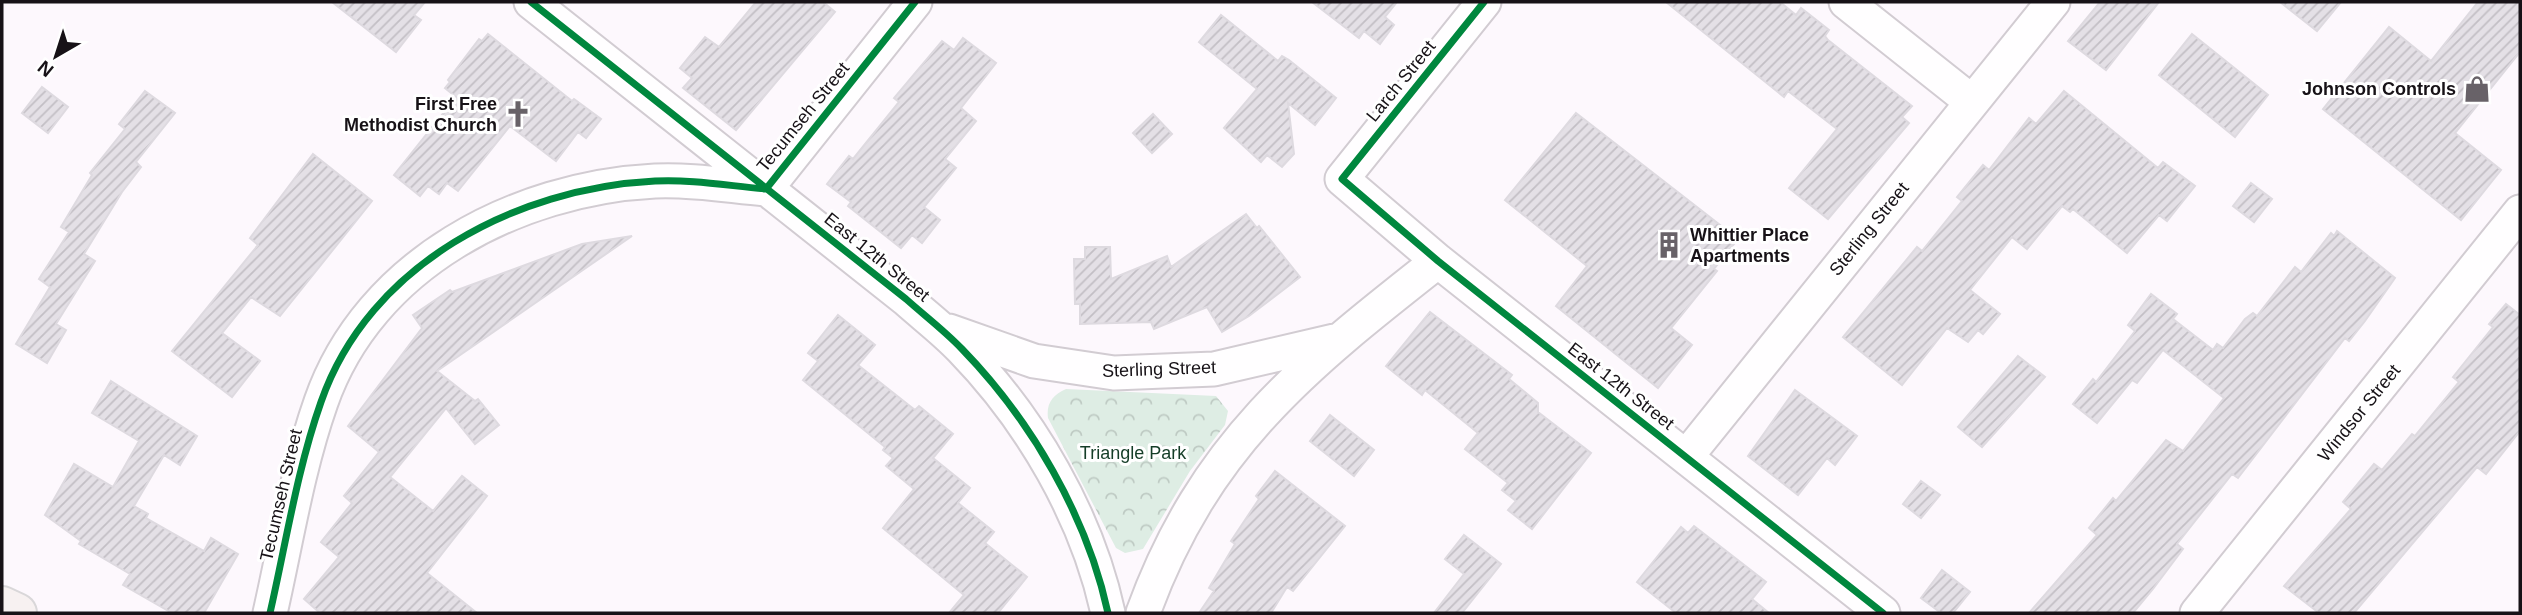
<svg xmlns="http://www.w3.org/2000/svg" width="2522" height="615" font-family="Arial,sans-serif">
<style>
.park{fill:url(#park-crowns)}
.building{fill:url(#building-hatch);stroke:#dedae0;stroke-width:2}
.lines{fill:none;stroke-linecap:round;stroke-linejoin:round}
.minor-casing{stroke:#d2ccd2;stroke-width:37}
.major-casing{stroke:#d9d7d9;stroke-width:42}
.minor{stroke:#fffeff;stroke-width:33}
.major{stroke:#f7f1f1;stroke-width:38}
.cycleway-casing{stroke:#fff;stroke-width:11}
.cycleway{stroke:#00873e;stroke-width:7}
.labels{text-anchor:middle;stroke-width:6;stroke-linejoin:round;paint-order:stroke}
.street-label{font-size:18px;fill:#171217;stroke:#fff}
.poi-label{font-size:18px;font-weight:bold;fill:#171217;stroke:#fff;text-anchor:end}
.park-label{font-size:18px;fill:#143d27;stroke:#fff}
</style>
<defs>
<pattern id="park-crowns" width="20" height="18" patternUnits="userSpaceOnUse" patternTransform="scale(1.75)"><rect width="20" height="18" fill="#deede4"/><path d="M2 6a3 3 0 1 1 6 0M12 15a3 3 0 1 1 6 0" fill="none" stroke="#becac3"/></pattern>
<pattern id="building-hatch" width="6" height="6" patternUnits="userSpaceOnUse" patternTransform="scale(1.75)"><rect width="6" height="6" fill="#e4e0e6"/><path d="M-1 1l2-2M0 6l6-6M5 7l2-2" fill="none" stroke="#c3bfc5"/></pattern>
</defs>
<rect width="100%" height="100%" fill="#fdf8fd"/>
<!-- park -->
<path class="park" d="M1066,389L1216,396L1228,411L1225,425L1190,471L1143,549L1125,553L1116,548L1048,418C1046,403 1053,395 1066,389Z"/>
<!-- building -->
<path class="building" d="M332,2H425L414,15L421,20L396,52Z
M756,2H823L835,12L736,130L683,88L692,78L680,68L705,37L719,47Z
M1312,2H1397L1385,17L1394,25L1380,44L1364,31L1359,38Z
M1666,2H1780L1796,15L1801,8L1829,30L1825,36L1828,40L1912,106L1902,117L1909,123L1828,219L1789,188L1837,129L1788,91L1784,97Z
M2100,2H2159L2106,70L2068,41Z
M2280,2H2341L2317,31Z
M2478,2H2520V52L2455,133L2501,170L2461,220L2323,109L2389,27L2431,61Z
M1221,15L1278,61L1282,56L1289,60L1336,98L1315,125L1288,103L1294,154L1282,167L1267,155L1261,162L1224,128L1257,89L1199,42Z
M488,34L572,101L574,99L601,119L586,138L578,132L556,161L510,126L458,191L447,183L439,194L428,186L420,196L394,175L456,97L445,88L450,82L448,80L479,39L482,41Z
M2192,34L2268,95L2235,137L2159,75Z
M963,38L996,63L961,108L976,121L945,159L956,168L924,207L940,220L922,243L912,235L901,248L848,206L851,202L827,184L849,156L853,159L899,102L894,98L942,41L954,50Z
M42,87L68,107L48,133L22,113Z
M145,91L175,113L136,162L141,167L122,192L84,254L95,261L56,324L66,330L47,363L16,344L50,287L39,279L69,232L61,227L92,175L90,173L125,129L119,124Z
M2064,91L2158,168L2163,162L2195,186L2167,221L2159,215L2127,253L2073,209L2070,212L2062,206L2027,249L2012,237L1970,290L2000,314L1983,334L1978,330L1968,342L1947,328L1902,385L1843,337L1917,247L1922,251L1962,201L1957,197L1983,165L1989,170L2029,118L2036,124Z
M1576,113L1738,239L1714,269L1717,271L1671,328L1692,345L1658,388L1556,306L1587,266L1505,200Z
M1153,114L1172,134L1152,153L1133,133Z
M313,154L372,201L280,316L251,297L222,333L260,361L232,397L172,351L258,245L250,238Z
M2251,183L2272,199L2254,222L2233,206Z
M1246,214L1257,228L1259,226L1300,277L1249,316L1222,332L1207,307L1154,329L1151,322L1080,324V304H1075L1074,259H1085V247H1110L1111,279L1167,256L1171,267Z
M2337,231L2395,278L2365,321L2349,341L2345,338L2238,478L2232,474L2177,544L2183,549L2153,589L2133,613H2029L2097,535L2089,528L2113,498L2116,501L2166,440L2183,451L2224,398L2163,350L2137,383L2132,380L2097,423L2073,404L2093,379L2096,382L2135,331L2128,325L2151,294L2177,314L2173,319L2213,350L2217,344L2223,348L2245,319L2253,313L2257,316L2295,267L2301,272L2331,233L2334,236Z
M632,236L437,371L475,401L478,399L499,425L475,444L446,408L390,477L433,511L462,476L487,496L427,573L477,613H320L304,599L339,557L321,542L352,503L344,496L379,452L348,426L422,328L413,315L450,290L452,292L582,244Z
M2506,304L2520,315V431L2486,474L2477,467L2354,613H2319L2284,586L2351,509L2343,502L2374,464L2382,470L2412,434L2415,436L2459,382L2453,377L2493,327L2489,324Z
M1430,312L1512,375L1509,379L1538,403V412L1591,453L1532,529L1508,510L1516,501L1502,490L1508,483L1465,449L1478,433L1425,390L1422,395L1386,366Z
M838,315L875,345L858,365L915,410L919,406L953,434L933,458L970,488L958,503L994,532L985,543L1027,577L998,613H949L964,595L883,528L914,489L886,466L893,458L883,450L885,447L803,380L818,361L808,353Z
M2018,356L2045,377L1982,447L1958,427Z
M111,381L197,436L180,465L164,455L134,506L148,514L146,518L204,551L211,538L238,554L204,613H172L123,585L130,574L79,544L81,541L45,515L74,464L113,487L139,441L92,413Z
M1795,390L1857,436L1835,465L1827,458L1798,495L1748,456Z
M1330,415L1374,450L1354,476L1310,441Z
M1275,471L1345,526L1293,591L1287,587L1271,613H1199L1214,591L1209,588L1235,544L1231,541L1259,499L1256,496Z
M1921,481L1940,495L1921,518L1903,504Z
M1694,526L1766,582L1752,599L1769,613H1676L1637,582L1681,527L1688,533Z
M1464,535L1501,564L1462,613H1434L1464,574L1445,559Z
M1942,570L1970,592L1953,613H1941L1921,598Z"/>
<g class="lines">
<defs>
<path id="minor" d="M531,2L906,299C925,316 945,331 962,349C1031,420 1087,516 1108,613
M1484,2L1342,179L1438,261L1883,613
M1846,2L1972,102
M949,331L1034,361L1114,373L1214,369L1334,341
M1686,457L2053,2
M270,613C286,543 297,470 321,402C369,264 516,188 655,181C691,179 730,186 766,189L915,2
M1143,613C1204,445 1303,367 1438,261
M2197,613L2520,212"/>
<path id="major" d="M2,606L17,613"/>
</defs>
<!-- minor casing -->
<use href="#minor" class="minor-casing"/>
<!-- major casing -->
<use href="#major" class="major-casing"/>
<!-- minor -->
<use href="#minor" class="minor"/>
<!-- major -->
<use href="#major" class="major"/>
<defs>
<path id="cycleway" d="M531,2L906,299C925,316 945,331 962,349C1031,420 1087,516 1108,613
M1484,2L1342,179L1438,261L1883,613
M270,613C286,543 297,470 321,402C369,264 516,188 655,181C691,179 730,186 766,189L915,2"/>
</defs>
<!-- cycleway casing -->
<use href="#cycleway" class="cycleway-casing"/>
<!-- cycleway -->
<use href="#cycleway" class="cycleway"/>
</g>
<!-- icons -->
<defs>
<symbol id="shop-bare" viewBox="-9 -9 18 18"><path d="M-5-2.5h2.3a2.7 3.5 0 0 1 5.4 0H5L5.5 6h-11ZM-1.5-2.5h3a1.5 2.3 0 0 0-3 0Z" fill="#686268" stroke="#fff" stroke-width="2.5" paint-order="stroke"/></symbol>
<symbol id="church-bare" viewBox="-9 -9 18 18"><path d="M-1.2-6h2.4v3.5h3.3v2.4h-3.3V6h-2.4V-.1h-3.3v-2.4h3.3Z" fill="#686268" stroke="#fff" stroke-width="2.5" paint-order="stroke"/></symbol>
<symbol id="building-bare" viewBox="-9 -9 18 18"><path d="M-4-6H4V6H1V3H-1V6H-4ZM-2.5-4.3h1.7v1.8h-1.7ZM.8-4.3h1.7v1.8H.8ZM-2.5-1h1.7V.8h-1.7ZM.8-1h1.7V.8H.8Z" fill="#686268" stroke="#fff" stroke-width="2.5" paint-order="stroke"/></symbol>
</defs>
<g fill-rule="evenodd">
<use href="#shop-bare" x="2458" y="70" width="38" height="38"/>
<use href="#church-bare" x="499" y="95" width="38" height="38"/>
<use href="#building-bare" x="1650" y="226" width="38" height="38"/>
</g>
<g class="labels">
<!-- street labels -->
<g class="street-label">
<text transform="translate(1401 81) rotate(-51)" y="6">Larch Street</text>
<text transform="translate(803 117) rotate(-51)" y="6">Tecumseh Street</text>
<text transform="translate(1869 229) rotate(-51)" y="6">Sterling Street</text>
<text transform="translate(877 257) rotate(39)" y="6">East 12th Street</text>
<text transform="translate(1159 369) rotate(-2)" y="6">Sterling Street</text>
<text transform="translate(1621 386) rotate(38)" y="6">East 12th Street</text>
<text transform="translate(2359 413) rotate(-51)" y="6">Windsor Street</text>
<text transform="translate(281 495) rotate(-77)" y="6">Tecumseh Street</text>
</g>
<!-- poi labels -->
<g class="poi-label">
<text x="2456" y="95">Johnson Controls</text>
<text x="497" y="110">First Free<tspan x="497" dy="21">Methodist Church</tspan></text>
<text x="1690" y="241" text-anchor="start">Whittier Place<tspan x="1690" dy="21">Apartments</tspan></text>
</g>
<!-- park labels -->
<g class="park-label">
<text x="1133" y="459">Triangle Park</text>
</g>
</g>
<!-- border -->
<rect width="2522" height="615" fill="none" stroke="#171217" stroke-width="7"/>
<!-- north arrow -->
<g transform="translate(56 56) rotate(219)" stroke="#ffffff" stroke-width="5" paint-order="stroke">
<path d="M0-5L12 26L0 18L-12 26Z" fill="#171217"/>
<text y="-10" font-size="19" font-weight="bold" text-anchor="middle" fill="#171217">N</text>
</g>
</svg>
